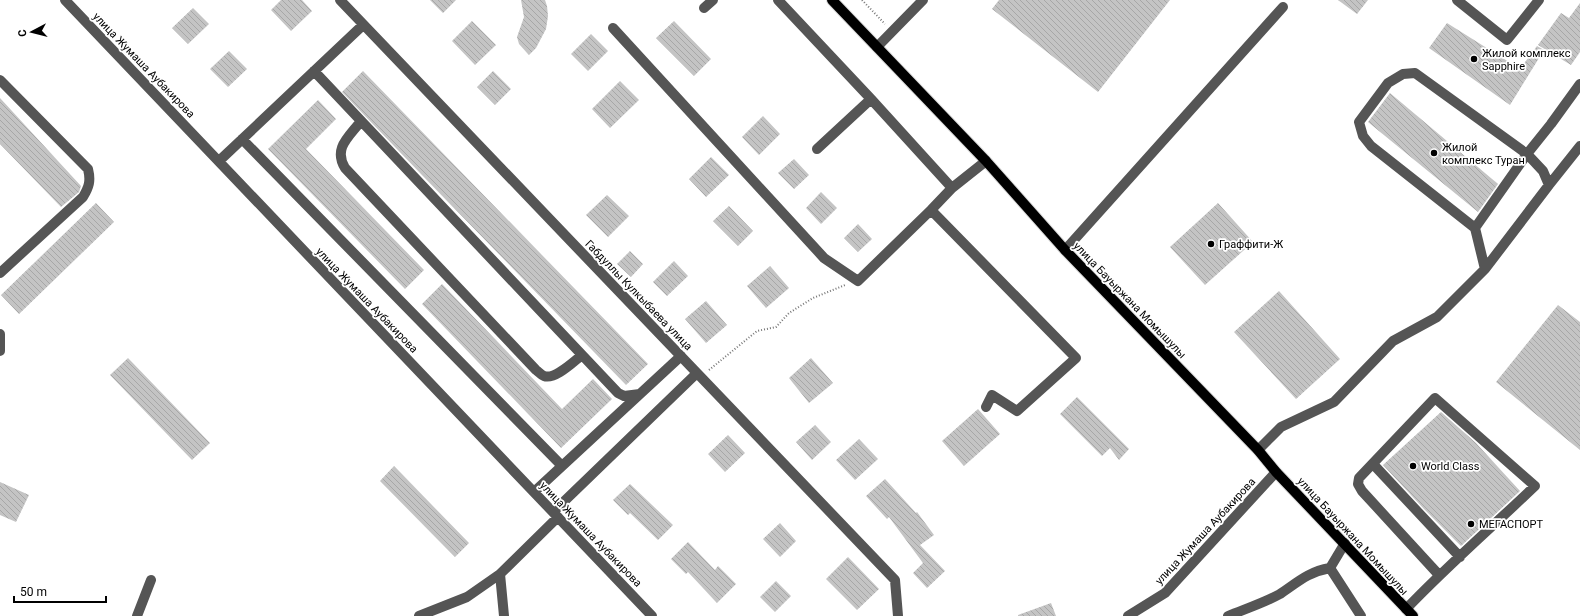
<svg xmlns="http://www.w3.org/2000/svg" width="1580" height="616" font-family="Roboto,sans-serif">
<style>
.building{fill:url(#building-back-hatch)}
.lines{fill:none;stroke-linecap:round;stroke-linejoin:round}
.major-casing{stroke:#dbdbdb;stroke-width:12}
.path{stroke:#777;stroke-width:2;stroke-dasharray:1 2;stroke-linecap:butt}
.minor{stroke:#555;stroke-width:10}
.major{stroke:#000;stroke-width:10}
.poi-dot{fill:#000;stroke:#fff;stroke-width:1.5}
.labels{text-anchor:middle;stroke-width:3.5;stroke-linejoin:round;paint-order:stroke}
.poi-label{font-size:11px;fill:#000;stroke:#fff;text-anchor:start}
.street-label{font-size:11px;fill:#000;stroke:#fff}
</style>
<defs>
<pattern id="building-back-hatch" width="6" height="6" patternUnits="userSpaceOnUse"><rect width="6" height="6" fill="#c4c4c4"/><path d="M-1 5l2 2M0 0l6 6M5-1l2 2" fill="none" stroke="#a7a7a7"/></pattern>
</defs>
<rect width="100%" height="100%" fill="#fff"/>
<!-- building -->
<path class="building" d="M281,0H302L312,11L291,31L271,10Z
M430,0H456L443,13Z
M521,0H545L547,6L548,16L546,29L536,48L529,55L519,44L517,37L524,17Z
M999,0H1170L1098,92L992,9Z
M1338,0H1368L1357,14Z
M1580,3V52L1571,65L1538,45L1561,13L1569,18Z
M193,8L209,24L188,44L172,28Z
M472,21L496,45L475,65L452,41Z
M674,21L711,59L694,76L656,38Z
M1447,23L1520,69L1537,46L1544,50L1510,105L1429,48Z
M591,34L608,51L588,71L571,54Z
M229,51L247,69L228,87L210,69Z
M363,71L648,364L626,385L420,173L342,92Z
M493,71L511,89L495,105L477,87Z
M620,81L639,100L610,128L592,109Z
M1390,93L1498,184L1478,212L1368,122Z
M0,98L81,186L79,192L61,207L0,144Z
M318,100L336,119L306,149L424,270L405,289L268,149Z
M763,116L780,134L759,155L742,137Z
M711,157L729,175L706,197L689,179Z
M794,159L809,175L794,189L778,173Z
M821,192L837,208L821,224L806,208Z
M607,195L629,216L608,237L586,215Z
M96,203L114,222L19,314L1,295Z
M1218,203L1253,242L1205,285L1170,247Z
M729,206L753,231L738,246L713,221Z
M858,224L872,239L858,252L844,238Z
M630,251L643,264L631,277L617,264Z
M674,261L688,276L667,296L653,282Z
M770,266L789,288L766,308L747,286Z
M442,284L562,409L593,379L612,399L561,448L422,304Z
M1279,291L1340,359L1296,399L1234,332Z
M706,301L727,325L706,343L685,319Z
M1558,305L1580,322V450L1496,382Z
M128,358L210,443L192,460L110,375Z
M811,358L833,383L809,403L789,378Z
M1077,397L1129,449L1119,460L1110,448L1102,456L1060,414Z
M978,409L1000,434L964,466L942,441Z
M1441,412L1476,443L1520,491L1461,546L1424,509L1383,465Z
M815,425L831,442L812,460L796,442Z
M728,435L745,453L725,472L708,454Z
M859,439L878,459L855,480L836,460Z
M394,466L469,543L455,557L380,481Z
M885,479L916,513L917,512L934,535L920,545L945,571L927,588L913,573L923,563L889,517L887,519L866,496Z
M0,482L29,495L16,522L0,515Z
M630,484L673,525L658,540L630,513L628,515L613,500Z
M780,523L796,541L780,557L763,539Z
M688,542L715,570L718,566L736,584L717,603L688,572L686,574L671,559Z
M848,557L879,589L857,610L826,579Z
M776,581L791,596L775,612L760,597Z
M1051,603L1056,616H1018V615Z"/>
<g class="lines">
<defs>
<path id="major" d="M832,0L986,161L1065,250L1258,450L1276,472L1413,616"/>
</defs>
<!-- major casing -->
<use href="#major" class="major-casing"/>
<!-- path -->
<path class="path" d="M862,0L885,24
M709,370L757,331L776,327L789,313L813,298L845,285"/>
<!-- minor -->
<path class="minor" d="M65,0L652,616
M340,0L895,580L898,616
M778,0L871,99L952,188
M1457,0L1507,40L1539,0
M704,8L713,0
M613,28L824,258L858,281L931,210L952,188L986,161
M877,47L923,0
M314,71L618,393L624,396L640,394
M0,80L88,169C91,181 89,187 83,197L0,273
M361,121C349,137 333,148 345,168L536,370C538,371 541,375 544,376C555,380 573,362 582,355
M242,139L562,466
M817,149L871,99
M219,161L363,25
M1549,185L1580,146
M931,210L1076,358L1017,411L992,395L986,407
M1475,228L1527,154L1415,73L1403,74L1388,83L1359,122L1363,136L1371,146L1475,228L1485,269
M1065,250L1283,7
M0,334V351
M1258,450L1281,427L1334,402L1393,341L1437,317L1485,269L1549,185L1543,171L1527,154L1551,124L1580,84
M1373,464L1460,557
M534,492L681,356
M553,512L697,373
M1345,543L1330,568L1361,616
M500,574L504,616
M1406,609C1447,566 1492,527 1535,486L1435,398L1359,478L1358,484L1362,491L1439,575
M137,616L151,580
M419,616L467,597L500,574L558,517
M1128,616L1165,593L1276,472
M1228,616C1245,609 1264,603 1280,594C1298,582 1308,572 1330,568"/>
<!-- major -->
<use href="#major" class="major"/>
</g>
<!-- markers -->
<g class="poi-dot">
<circle cx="1474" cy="59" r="4"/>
<circle cx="1434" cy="153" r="4"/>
<circle cx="1211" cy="244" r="4"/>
<circle cx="1413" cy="466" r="4"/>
<circle cx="1471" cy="524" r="4"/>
</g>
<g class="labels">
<!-- poi labels -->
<g class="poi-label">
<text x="1482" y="57">Жилой комплекс<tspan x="1482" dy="13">Sapphire</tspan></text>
<text x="1442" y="151">Жилой<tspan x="1442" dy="13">комплекс Туран</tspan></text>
<text x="1219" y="248">Граффити-Ж</text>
<text x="1421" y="470">World Class</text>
<text x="1479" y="528">МЕГАСПОРТ</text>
</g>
<!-- street labels -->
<g class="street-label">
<text transform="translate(144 65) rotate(46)" y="4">улица Жумаша Аубакирова</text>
<text transform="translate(639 295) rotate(46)" y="4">Габдуллы Кулкыбаева улица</text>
<text transform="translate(367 300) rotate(46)" y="4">улица Жумаша Аубакирова</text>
<text transform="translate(1130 300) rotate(46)" y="4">улица Бауыржана Момышулы</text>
<text transform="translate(1205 531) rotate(-47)" y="4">улица Жумаша Аубакирова</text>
<text transform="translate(591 534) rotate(46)" y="4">улица Жумаша Аубакирова</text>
<text transform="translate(1353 536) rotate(47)" y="4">улица Бауыржана Момышулы</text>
</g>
</g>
<!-- north arrow -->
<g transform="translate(32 32) rotate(263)" stroke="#ffffff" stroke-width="3" paint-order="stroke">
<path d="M0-3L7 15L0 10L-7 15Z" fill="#000000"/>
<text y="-6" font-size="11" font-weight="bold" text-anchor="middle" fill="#000000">С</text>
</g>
<!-- scale -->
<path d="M14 596v6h92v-6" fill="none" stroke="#000000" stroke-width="2"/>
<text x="20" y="596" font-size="12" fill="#000000" stroke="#ffffff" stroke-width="3" paint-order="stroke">50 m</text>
</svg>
